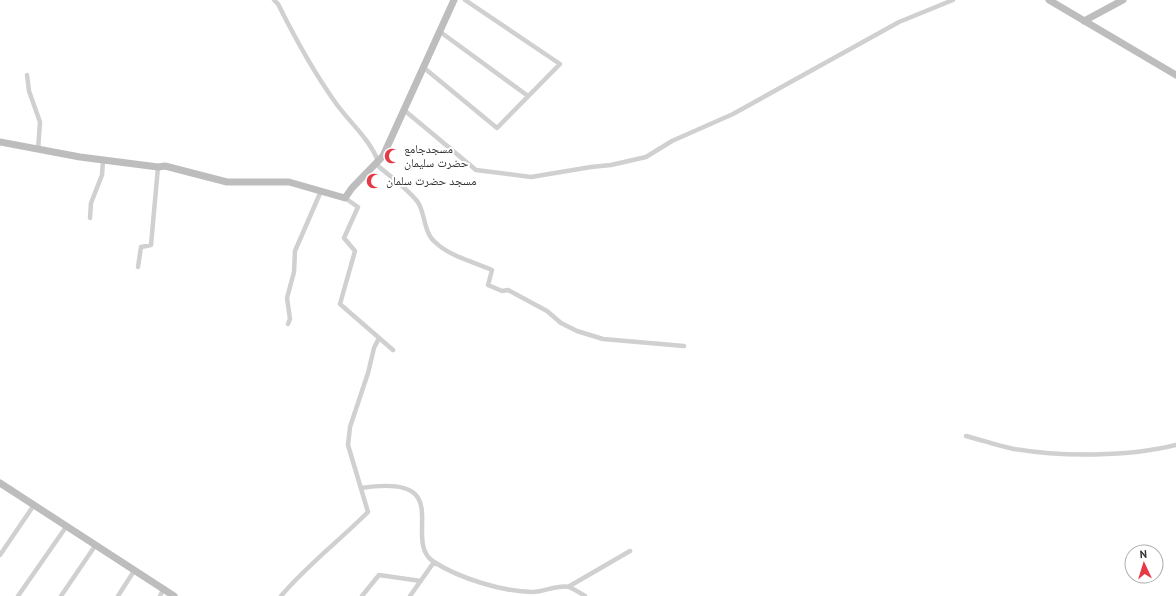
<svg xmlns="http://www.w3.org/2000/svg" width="1176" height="596" font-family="'PT Sans','Noto Naskh Arabic',sans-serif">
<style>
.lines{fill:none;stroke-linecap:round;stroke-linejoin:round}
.street{stroke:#d0d0d0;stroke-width:4.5}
.secondary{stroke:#bdbdbd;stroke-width:7}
.labels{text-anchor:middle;stroke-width:4;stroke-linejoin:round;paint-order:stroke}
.poi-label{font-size:12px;fill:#333;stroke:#fff;text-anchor:start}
</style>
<rect width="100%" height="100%" fill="#fff"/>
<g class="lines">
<!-- street -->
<path class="street" d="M274,0L278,4C295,38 313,71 335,102C349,122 369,138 378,161
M439,31L528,96
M423,67L497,128L560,64L465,0
M27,75L29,91L40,122L38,150
M404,110L476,170L531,177L591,167L611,165L646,157L672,141L733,114L899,22L953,0
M376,164C389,176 406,187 417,201C425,210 423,232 435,242C449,256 474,262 492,270L488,285L502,291L508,290L547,311L561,323L577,331L603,339L684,346
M345,198L358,207L344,238L355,251L340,304L393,350
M90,218L91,203L102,175L103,160
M138,267L141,247L151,245L158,167
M288,324L290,319L287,298L294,272L295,251L321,191
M966,436C982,440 998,446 1014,449C1061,457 1129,457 1176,445
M361,488C460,473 400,540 434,562C459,578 503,592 533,592C544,592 559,584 569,587C574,589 580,593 585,596
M0,555L34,505
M568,587L630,551
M18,596L66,527
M61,596L95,546
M118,596L134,571
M160,596L164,588
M281,596C307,565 339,541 368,512L348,445L350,427L368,373L374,348L379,338
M362,596L379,575L421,581
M410,596L434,562"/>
<!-- secondary -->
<path class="secondary" d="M1049,0L1176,75
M1084,21L1123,0
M0,142L80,157L158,167L165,166L227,182H289L345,198L352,188L383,156L454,0
M0,483L174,596"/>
</g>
<!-- icons -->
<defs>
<symbol id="mosque-bare" viewBox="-9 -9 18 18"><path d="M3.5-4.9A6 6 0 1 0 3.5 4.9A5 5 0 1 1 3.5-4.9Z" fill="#e63946" stroke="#fff" stroke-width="2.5" paint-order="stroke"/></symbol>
</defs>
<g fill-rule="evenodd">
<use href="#mosque-bare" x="381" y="145" width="22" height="22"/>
<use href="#mosque-bare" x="363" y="170" width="22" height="22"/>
</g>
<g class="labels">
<!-- poi labels -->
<g class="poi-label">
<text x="404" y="153">مسجدجامع<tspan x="404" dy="14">حضرت سلیمان</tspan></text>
<text x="386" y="185">مسجد حضرت سلمان</text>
</g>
</g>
<!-- north arrow -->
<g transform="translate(1144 564) rotate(356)"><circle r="19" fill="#ffffff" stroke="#adadad"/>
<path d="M0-3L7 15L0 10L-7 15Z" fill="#e63946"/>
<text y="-6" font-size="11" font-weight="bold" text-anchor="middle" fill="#333333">N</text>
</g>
</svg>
